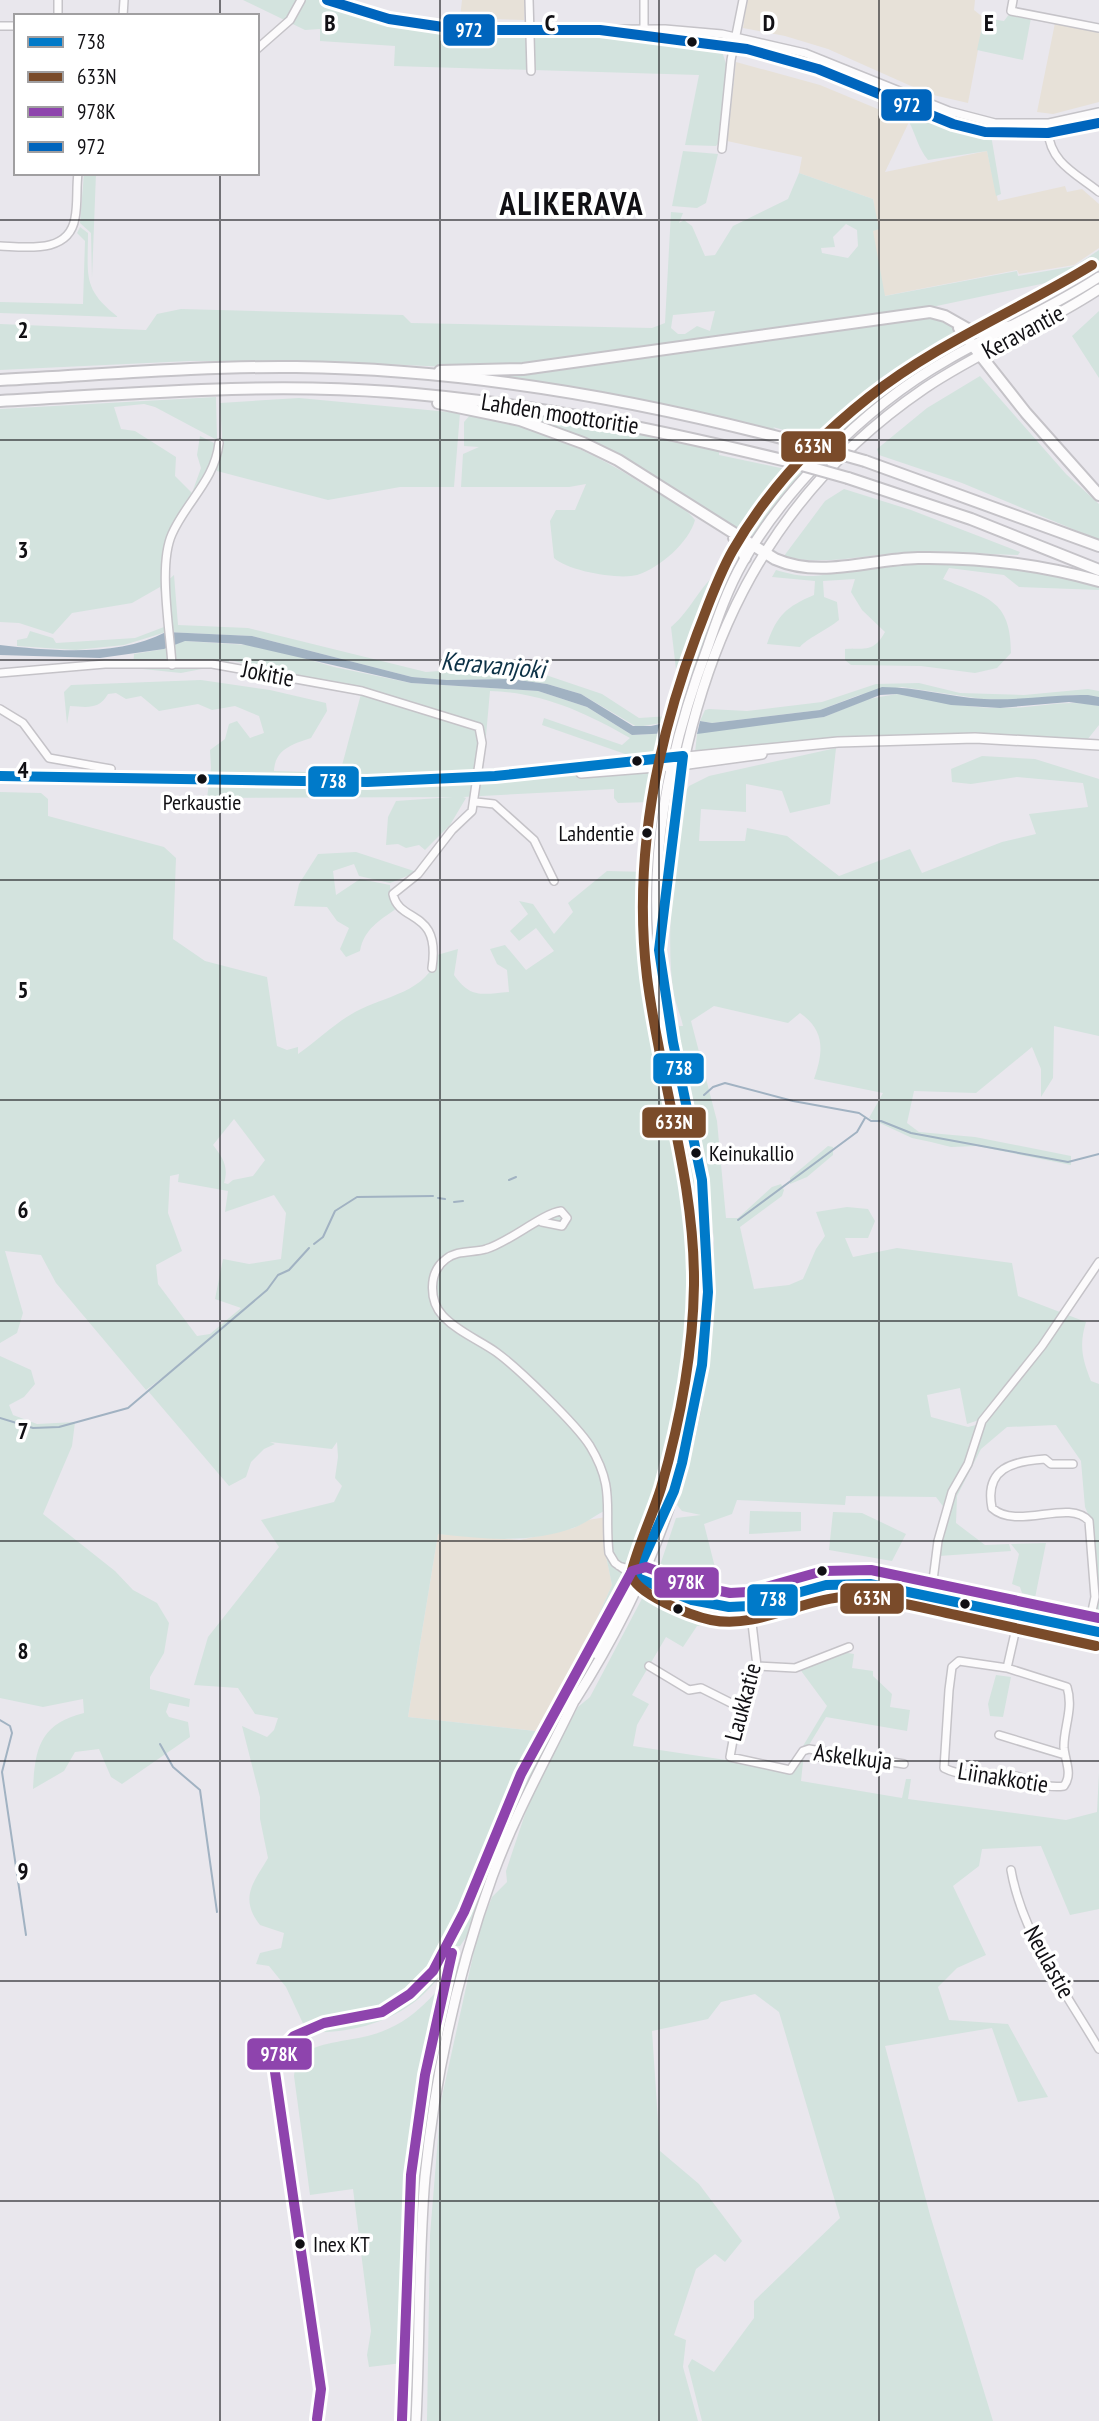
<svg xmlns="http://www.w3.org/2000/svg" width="1099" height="2421" font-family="'PT Sans Narrow',sans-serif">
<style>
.commercial{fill:#e7e1d8}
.green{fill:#d3e3de;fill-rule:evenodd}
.water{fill:#a1b2c2}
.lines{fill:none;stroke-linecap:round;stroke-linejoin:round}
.stream{stroke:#a1b2c2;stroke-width:2}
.minor-casing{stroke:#c5c3c8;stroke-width:10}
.major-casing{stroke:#c5c3c8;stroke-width:12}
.highway-casing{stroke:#c5c3c8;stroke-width:14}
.minor{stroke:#fcfbfc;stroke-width:7}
.major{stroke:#fcfbfc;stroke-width:9}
.highway{stroke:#fcfbfc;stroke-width:10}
.highway-bridge-casing{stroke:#c5c3c8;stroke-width:14;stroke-linecap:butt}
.highway-bridge{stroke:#fcfbfc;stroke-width:10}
.bus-1-casing{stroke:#fff;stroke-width:16}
.bus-2-casing{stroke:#fff;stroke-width:16}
.bus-3-casing{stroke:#fff;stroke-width:16}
.bus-4-casing{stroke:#fff;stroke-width:16}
.bus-1{stroke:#007ac9;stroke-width:10}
.bus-2{stroke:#7a4b2a;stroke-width:10}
.bus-3{stroke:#8e44ad;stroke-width:10}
.bus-4{stroke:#0065bd;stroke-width:10}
.grid{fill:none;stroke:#111014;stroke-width:2;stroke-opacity:0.55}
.bus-dot{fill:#111014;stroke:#fff;stroke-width:2.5}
.labels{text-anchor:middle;stroke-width:7;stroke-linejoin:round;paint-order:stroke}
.bus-label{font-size:22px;fill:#111014;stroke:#fff;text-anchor:start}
.street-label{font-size:24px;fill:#111014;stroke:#fff}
.water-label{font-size:26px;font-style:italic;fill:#0c3146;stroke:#fff}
.district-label{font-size:32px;font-weight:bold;letter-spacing:2px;fill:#111014;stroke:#fff}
.grid-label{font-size:23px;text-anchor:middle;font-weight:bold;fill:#111014;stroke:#fff;stroke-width:7;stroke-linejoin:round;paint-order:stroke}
.line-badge{stroke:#fff;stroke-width:2.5}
.badge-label{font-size:19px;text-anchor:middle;font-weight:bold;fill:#fff}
</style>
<rect width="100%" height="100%" fill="#e9e7ed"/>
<!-- commercial -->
<path class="commercial" d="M462,0H525L524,20L460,18Z
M747,0H975L974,10L984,18L968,103L929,94L828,49L785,36L743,28Z
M1055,23L1099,31V102L1053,114L1037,112Z
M736,62L820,85L909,122L885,172L987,151L998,201L1065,186L1067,192L1082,189L1099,204V248L1074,265L1019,274L1017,270L884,296L872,230L878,229L873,199L799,173L802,157L727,141Z
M606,1517L604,1546L612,1585L548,1728L536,1731L408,1717L438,1534L520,1540L574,1528L588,1520Z"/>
<!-- green -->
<path class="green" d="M243,0H330L357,10L463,30H600L721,48L726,64L721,140L716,146L685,145L699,75L394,66L395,46L320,41V29L305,30Z
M1010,13L1031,18L1023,60L977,50L984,18L1004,21Z
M912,111L991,135L1001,194L996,196L987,151L928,160C918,148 916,135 909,122Z
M683,151L718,154L706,203L697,208L672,206Z
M84,173H96L92,278L91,233L80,223Z
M799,173L873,199L879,229L873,231L885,296L1017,271L1018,276L1075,266L1099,250V266L1079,276L913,311L613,356L468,368L321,361H190L0,370V324L146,330L157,314L181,309L403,315L411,323L652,328L665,323L671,212L683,213L679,223L684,220L692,226L705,256L715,255L733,226L788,199ZM846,224L857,230L858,246L848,258L822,253L821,248L835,247L833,237ZM715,311L710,331L697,326L685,334H678L671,328L673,315Z
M80,227L88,233C88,276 82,289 118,317L0,313V302L83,304L85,241L77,233Z
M1099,311V378L1072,336Z
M918,317C935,318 961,324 964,344L878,402L831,443L773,427L779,432L657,404L486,375Z
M980,376L1066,474L1099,504V540L962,483L879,455L877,449L927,408Z
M216,397L217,440L155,407L144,404L114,407L121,429L135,431L176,457L175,476L192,493L201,468L197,455L200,436L216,444L206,477L165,544V583L174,575L178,625L248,628L426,672L491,667L534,671L602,694L639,718L670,716L678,686L671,627C694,608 703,577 728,566L731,570L674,721L637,727L581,694L547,684L511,679L447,680L412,677L252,636L166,632L124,645L76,650L17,646V640L27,638L30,631L53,638L56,643L135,638L164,627V607L160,587L132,603L72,613L53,634L19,623L0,622V409Z
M299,398L460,413L454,487H400L328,500L217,471L222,436L220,403Z
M489,408L565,419L719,451V455L804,473L751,539L619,458Z
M471,414C543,430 589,449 651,489C667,499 683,505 695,520C689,542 660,568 637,575C619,580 568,571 554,558L550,521L556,510H575L586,484L569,487H461L463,454L479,447L464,446V422Z
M844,489L911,510L1020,552L1018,555C982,554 945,550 909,552C867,554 825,567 784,556L825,501Z
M911,563L1003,564L1099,583V590L1019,587L1004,575L949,568L943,579C987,598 1011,599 1011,653L997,668L975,673L921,666L851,665L845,660V649C866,648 874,652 885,632L862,610L851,592L855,579L823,581L824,597L837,602L839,620C827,630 806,639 800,647L767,644C777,615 786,607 814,595L815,581L772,577L776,570C818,583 827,572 867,566C881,564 896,564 911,563Z
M184,641L262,646L334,667L411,683L538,691L587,707L632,735L671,733L668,743L655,750L658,787H652V802L618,803L614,798V789L463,797L466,798L450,825L425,850L419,845L406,848L398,844L386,845L388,817L396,801L453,797L207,798L211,768L210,750L225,739L229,724L237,721L250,738L264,733L259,716L235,706L212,710L198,704L159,711L141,696L126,699L116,693L108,694C99,710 87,707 70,706L67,724L64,692L71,685L201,680L270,690L326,703L327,711L311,738C293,744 275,749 274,771L340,773L361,694L373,698V691L229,660L230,670L212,667L181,673L133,668L134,654L164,649ZM490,691C543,693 584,712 630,738L622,745L544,718L542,725L628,755L626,758L483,769Z
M919,683L960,693L1024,695L1088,689L1099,691V697L1075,695L1010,700L982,699L902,687L859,695L820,710L712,723L700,721L705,710L709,709L747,711L822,702L876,684Z
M897,694C932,700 965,708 1001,708C1034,709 1066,698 1099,706V725L1087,740L986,735L881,736L695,753L697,734L707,730L824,717L868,699Z
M836,748L830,804L790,813L782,791L746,784V812L701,809L699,841H745L747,828L787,836L839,876L910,849L922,873L1002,842L1036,834L1029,814L1088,807L1083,783L1017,777L971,784L952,782L951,769L982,756L1035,759L1099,779V1036L1054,1026L1053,1078L1041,1097V1069L1032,1047L976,1093L914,1091L907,1123L919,1132L975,1137L1071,1156V1165L977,1146L951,1147L931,1142L912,1138L869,1118L883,1093L814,1079C823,1053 826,1031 800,1013L788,1023L714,1006L691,1021L717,1121L726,1218H738L772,1187L781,1184L784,1190L782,1196L740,1227L754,1289L789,1285L803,1279L816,1249L825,1236L816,1212L847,1207L868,1209L875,1221L868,1238H845L853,1257L897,1248L1012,1263L1018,1296L1086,1322C1079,1345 1082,1358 1091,1381L1099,1384V1623L1092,1622L1097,1599L1094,1528L1085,1507L1081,1461L1056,1425L1007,1427L981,1449L957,1496L956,1523L985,1545L1009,1544L1011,1551L939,1556L940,1541L954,1493L970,1464L983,1422L982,1419L967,1424L960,1388L927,1395L931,1417L968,1427L980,1424L967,1464L945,1509L936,1497L846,1496L845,1505L737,1500L732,1514L704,1524L721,1591L745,1586L749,1599L700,1598L656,1577L676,1518L701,1515L682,1511L677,1505L707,1373L712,1334L714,1239L700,1143L669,1001L679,1026H683C681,1016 676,1005 674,995C664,938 676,853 684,795L689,786L709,776Z
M0,792L41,793L48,799V816L164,847L176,858L173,939L205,961L267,977L277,1046L287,1050L298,1047V1054C317,1041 335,1023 355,1012C384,996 429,992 437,955L458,949L454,975C471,999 482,994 509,992L507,970L497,964L490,949L505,945L526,970L554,951L536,928L519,941L510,931L528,914L519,901L533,904L554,934L573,912L568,903L607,871L650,872L648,917L658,1010L682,1108L690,1155L677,1180L694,1159C709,1274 706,1395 661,1504L663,1506L642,1557L634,1563L613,1605L614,1613C560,1721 509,1819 469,1933L460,1946H455C433,2008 371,2035 307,2032L286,1987L269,1966L256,1964L260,1953L281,1948L284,1933L260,1925C238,1897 255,1881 268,1858L260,1819V1797L242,1726L267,1737L274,1730L278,1718L255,1714L238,1688L194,1685L208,1637L279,1547L261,1520L334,1502L342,1486L335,1478L338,1457L337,1442L332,1449L270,1442L275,1444L264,1449L251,1462L246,1477L229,1486L148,1391L166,1375L146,1390L56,1283L41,1255L5,1251L23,1313L17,1333L0,1343ZM234,1119L265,1160L253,1176L233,1180L228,1184L224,1183C229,1167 223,1158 213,1145ZM179,1174L178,1182L228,1191L225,1212L274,1195L286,1213L281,1259L249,1264L223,1259L215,1299L241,1308L210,1334L197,1336L158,1284L156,1265L182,1251L168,1213L170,1176ZM606,1510L604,1546L612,1585L548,1728L535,1731L408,1717L438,1534C484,1539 528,1544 573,1528C585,1524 595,1515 606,1510Z
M356,852L417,872L390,883L359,876L354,864L333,871L336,895L360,879L390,885L391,900L397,908C379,921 364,929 360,951L346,957L340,949L349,928L337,921L327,907L294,906L299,884L318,854Z
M828,1146L833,1147V1155L807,1177L790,1184V1178Z
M0,1356L31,1370L35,1384L24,1397L9,1405L13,1415L37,1424L75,1422L72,1446L43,1514L115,1571L133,1590L157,1603L169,1623L164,1653L150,1677V1689L190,1699L189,1707L169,1703L166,1712L169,1717L188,1722L190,1737L122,1784L111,1777L99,1749L75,1752L64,1771L33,1789C35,1746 41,1724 84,1713L83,1699L43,1707L0,1698Z
M750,1511L801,1512V1531L749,1534Z
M833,1512L862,1513L906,1534L892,1561L829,1550Z
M1046,1543L1033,1608L1028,1607L1030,1595L1022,1593L1020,1587L1012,1584L1019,1554L1011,1544Z
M646,1591L702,1612L743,1617L747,1627L697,1626L683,1647L666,1637L632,1695L649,1704L637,1725L633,1746L792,1770L804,1753L801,1781L902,1798L906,1779H911L908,1799L1066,1820L1097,1812L1099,1773V1909L1070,1915L1041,1846L982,1849L979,1866L953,1886L986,1955L957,1968L938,1987L949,2020L1008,2024L1048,2097L1018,2102L992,2028L885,2046L930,2215L993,2421H702L688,2366L692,2359L714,2372L754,2318V2301L840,2218L779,2012L755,1994L721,2002L708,2019L652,2031L660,2151L699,2184L742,2241L725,2262L715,2254L696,2269L674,2335L686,2340L683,2367L698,2421H427L430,2235L441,2101L478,1933L492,1897L507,1882L506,1871L532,1793L578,1707L590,1697Z
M837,1651L854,1654L852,1668L873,1671V1676L892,1694L890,1707L910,1710L907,1731L826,1717L809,1745L803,1746L827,1706L799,1668Z
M996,1675L1011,1677L1003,1717L990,1716L988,1704Z
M463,1958C450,2008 436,2058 429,2110C418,2194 416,2278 411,2362L369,2367L367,2355L371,2331L353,2189L310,2195L294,2076L296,2058C315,2043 340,2042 363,2037C411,2027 435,1995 463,1958Z"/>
<!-- water -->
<path class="water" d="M166,632L252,636L412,677L447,680L511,679L547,684L581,694L633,726H651L674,721L671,733L632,735L587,707L538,691L411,683L241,644L185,641L164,649L100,658L0,655V645C52,651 118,657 166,632Z
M882,687C917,687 949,697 984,699C1019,701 1053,694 1088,695L1099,697V706L1069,702L1000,708L951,705L897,694L880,695L824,717L697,734L700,721L712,723L820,710Z"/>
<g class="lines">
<!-- stream -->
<path class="stream" d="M704,1095L713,1087L725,1083L793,1101L859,1113L871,1121H881L911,1133L1068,1162L1099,1154
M509,1180L516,1177
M438,1198L445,1199
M454,1202L463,1201
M738,1220L857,1132L865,1118
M314,1244L323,1237L335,1211L357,1197L433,1196
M0,1418L33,1428L59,1427L128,1408L267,1290L278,1275L289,1270L309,1248
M0,1720L10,1726L12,1733L2,1772L26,1935
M160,1744L173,1767L200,1790L217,1912"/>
<defs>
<path id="minor" d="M327,0L389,19L463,30L665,29L722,34L805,53L949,111L995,123H1049L1099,112
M529,0L531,71
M644,0V31
M1013,0L1011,11L1099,28
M58,16V0
M123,16L124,0
M0,26H16
M607,32C664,41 721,41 777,56C853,77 925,128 1004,134C1037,137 1067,130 1099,123
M257,49L290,20L301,0
M1048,131C1050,163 1077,174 1099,192
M722,149L731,60L743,0
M0,246C27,247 69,254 75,218C78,203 76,188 78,173
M172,665C170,630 158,565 172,534C186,502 215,480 219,443
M0,673L105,664H212L362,691L479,727L482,743L472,811L452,830L418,874L393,894C399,924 441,908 432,968
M0,709L23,723L49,758L111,769
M476,802L494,804L534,840L554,881
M542,1222L562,1226L567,1218L561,1211C543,1213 508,1243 486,1249C473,1253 457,1250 446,1259C428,1272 429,1301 443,1316C458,1332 479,1340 496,1352C518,1368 576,1424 590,1446C616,1489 604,1508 609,1553L615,1563L635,1577L714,1606H750L826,1585L856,1583L905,1590L1099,1632
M1073,1464H1051L1045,1459C1013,1461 984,1468 992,1508C1017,1531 1069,1498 1089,1521L1095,1597L1088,1630
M619,1566L645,1574L661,1585
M931,1596L938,1541L952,1492L968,1464L982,1421L1042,1346L1099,1262
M750,1606L757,1666L739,1707L730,1757L790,1770L803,1751L809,1749L904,1764
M959,1661L1007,1668L1067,1687C1074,1709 1063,1729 1064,1748C1065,1761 1073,1774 1064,1786C1046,1789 1032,1780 1016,1776C994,1771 968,1780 944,1768L949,1690L952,1667Z
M649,1666L689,1690L701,1688L739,1707
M757,1666L795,1668L849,1647
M1007,1668L1019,1615
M999,1735L1065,1755
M1011,1870C1022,1934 1066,1993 1099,2049"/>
<path id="major" d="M581,773L681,765L762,754
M0,776L367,782L495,776L838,742L975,738L1099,745
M661,927C677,707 734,518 925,388C980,351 1043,326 1099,289
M597,1654L655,1535
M575,1700C660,1567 710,1424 708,1264C707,1166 675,1074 662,978C646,861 667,755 708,646C718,617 728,588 743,562C764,525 794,488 824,457C860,420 901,386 947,360C997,331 1050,309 1099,277
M416,2421C420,2340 418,2258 425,2177C435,2075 457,1974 492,1877C515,1813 548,1756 577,1695"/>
<path id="highway" d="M959,328L1026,413L1099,495
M440,371L523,369L930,312L945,316L975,333L1013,326
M0,380C99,375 197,366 296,367C468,369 642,400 808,445
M0,401C130,394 261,382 391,392C527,402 659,430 791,462
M438,403L520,420L583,443L618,460L775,559C820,579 870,559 918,558C980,557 1039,564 1099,581
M865,461L1099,546
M848,478L971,519L1099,570
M734,538L741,546L745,558"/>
</defs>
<!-- minor casing -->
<use href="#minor" class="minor-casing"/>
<!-- major casing -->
<use href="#major" class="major-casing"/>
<!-- highway casing -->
<use href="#highway" class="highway-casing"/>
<!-- minor -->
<use href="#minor" class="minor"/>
<!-- major -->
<use href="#major" class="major"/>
<!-- highway -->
<use href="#highway" class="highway"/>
<defs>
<path id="highway-bridge" d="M808,445L865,461
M791,462L848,478"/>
</defs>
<!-- highway-bridge casing -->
<use href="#highway-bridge" class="highway-bridge-casing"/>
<!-- highway-bridge -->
<use href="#highway-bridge" class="highway-bridge"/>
<defs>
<path id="bus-1" d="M0,776L367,782L495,776L683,756L659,950L673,1042L702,1180L708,1292L702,1365L682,1463L674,1491L635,1577L692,1600L729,1607L750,1606L826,1585L870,1584L1099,1632"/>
<path id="bus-2" d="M1092,265C1019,310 937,343 869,397C816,439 767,491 733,550C718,576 708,606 697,634C656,743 633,860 647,977C660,1081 695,1180 694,1285C693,1354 680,1422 661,1488C652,1517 638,1545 631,1574C635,1594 692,1616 711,1620C762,1630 807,1594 857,1597C890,1599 923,1608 956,1615C1003,1625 1049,1636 1096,1646"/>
<path id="bus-3" d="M317,2419L321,2389L275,2072L280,2051L294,2036L324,2023L382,2012L410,1994L433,1971L464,1912L521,1774L632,1571L646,1567L696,1586L730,1593L748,1592L823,1571L871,1570L1099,1618
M402,2420L411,2175L425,2075L452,1953"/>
<path id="bus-4" d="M327,0L389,19L463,30H600L747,49L818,69L953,124L985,132L1048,133L1099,123"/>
</defs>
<!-- bus-1 casing -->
<use href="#bus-1" class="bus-1-casing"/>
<!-- bus-2 casing -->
<use href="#bus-2" class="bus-2-casing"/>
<!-- bus-3 casing -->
<use href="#bus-3" class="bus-3-casing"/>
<!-- bus-4 casing -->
<use href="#bus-4" class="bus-4-casing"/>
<!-- bus-1 -->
<use href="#bus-1" class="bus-1"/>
<!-- bus-2 -->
<use href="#bus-2" class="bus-2"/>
<!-- bus-3 -->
<use href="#bus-3" class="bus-3"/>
<!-- bus-4 -->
<use href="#bus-4" class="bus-4"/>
</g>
<!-- grid -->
<path class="grid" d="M220,0V16M440,0V2421M659,0V2421M879,0V2421M220,173V2421M0,220H1099M0,440H1099M0,660H1099M0,880H1099M0,1100H1099M0,1321H1099M0,1541H1099M0,1761H1099M0,1981H1099M0,2201H1099"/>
<!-- markers -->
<g class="bus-dot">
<circle cx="692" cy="42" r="6"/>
<circle cx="637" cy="761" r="6"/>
<circle cx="202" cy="779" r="6"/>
<circle cx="647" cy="833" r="6"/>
<circle cx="696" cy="1153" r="6"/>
<circle cx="822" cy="1571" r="6"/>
<circle cx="965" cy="1604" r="6"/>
<circle cx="678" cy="1609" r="6"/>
<circle cx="300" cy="2244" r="6"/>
</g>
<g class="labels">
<!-- bus labels -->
<g class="bus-label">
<text x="202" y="810" text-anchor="middle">Perkaustie</text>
<text x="634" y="841" text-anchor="end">Lahdentie</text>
<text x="709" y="1161">Keinukallio</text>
<text x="313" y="2252">Inex KT</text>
</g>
<!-- street labels -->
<g class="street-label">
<text transform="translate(1023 332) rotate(-28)" y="8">Keravantie</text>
<text transform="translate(560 414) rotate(9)" y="8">Lahden moottoritie</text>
<text transform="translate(268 674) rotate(11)" y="8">Jokitie</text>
<text transform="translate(743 1702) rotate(-75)" y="8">Laukkatie</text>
<text transform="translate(853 1757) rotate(7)" y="8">Askelkuja</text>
<text transform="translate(1003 1778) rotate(9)" y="8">Liinakkotie</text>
<text transform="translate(1049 1962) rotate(61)" y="8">Neulastie</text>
</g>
<!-- water labels -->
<g class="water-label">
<text transform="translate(493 665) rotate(5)" y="9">Keravanjoki</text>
</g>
<!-- district labels -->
<g class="district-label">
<text x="572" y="215">ALIKERAVA</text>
</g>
</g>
<g class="grid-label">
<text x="330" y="31">B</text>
<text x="550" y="31">C</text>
<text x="769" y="31">D</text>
<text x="989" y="31">E</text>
<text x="23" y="338">2</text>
<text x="23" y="558">3</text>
<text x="23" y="778">4</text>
<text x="23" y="998">5</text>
<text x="23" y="1218">6</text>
<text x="23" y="1439">7</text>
<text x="23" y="1659">8</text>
<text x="23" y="1879">9</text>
</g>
<g class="line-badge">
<rect x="442" y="13" width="54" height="34" rx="7" fill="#0065bd"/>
<rect x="880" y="88" width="53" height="34" rx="7" fill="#0065bd"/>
<rect x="780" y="430" width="67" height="33" rx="7" fill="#7a4b2a"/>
<rect x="307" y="765" width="53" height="33" rx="7" fill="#007ac9"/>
<rect x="652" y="1052" width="53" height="33" rx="7" fill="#007ac9"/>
<rect x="641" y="1106" width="66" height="33" rx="7" fill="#7a4b2a"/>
<rect x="653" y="1566" width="67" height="33" rx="7" fill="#8e44ad"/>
<rect x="839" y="1582" width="66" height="33" rx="7" fill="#7a4b2a"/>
<rect x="746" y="1583" width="53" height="34" rx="7" fill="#007ac9"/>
<rect x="246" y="2037" width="67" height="34" rx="7" fill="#8e44ad"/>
</g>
<g class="badge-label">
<text x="469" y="37">972</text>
<text x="907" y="112">972</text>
<text x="813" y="453">633N</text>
<text x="333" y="788">738</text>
<text x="679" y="1075">738</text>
<text x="674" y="1129">633N</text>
<text x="686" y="1589">978K</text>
<text x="872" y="1605">633N</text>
<text x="773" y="1606">738</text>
<text x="279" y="2061">978K</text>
</g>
<!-- legend -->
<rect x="14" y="14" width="245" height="161" fill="#ffffff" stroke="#a09fa1" stroke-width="2"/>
<rect x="28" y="37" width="35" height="10" fill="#007ac9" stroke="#a09fa1" stroke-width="2"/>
<text x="77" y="49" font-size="21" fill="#111014">738</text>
<rect x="28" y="72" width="35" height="10" fill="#7a4b2a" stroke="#a09fa1" stroke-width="2"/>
<text x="77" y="84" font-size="21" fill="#111014">633N</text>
<rect x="28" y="107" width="35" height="10" fill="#8e44ad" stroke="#a09fa1" stroke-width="2"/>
<text x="77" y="119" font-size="21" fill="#111014">978K</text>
<rect x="28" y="142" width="35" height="10" fill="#0065bd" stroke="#a09fa1" stroke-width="2"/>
<text x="77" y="154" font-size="21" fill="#111014">972</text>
</svg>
